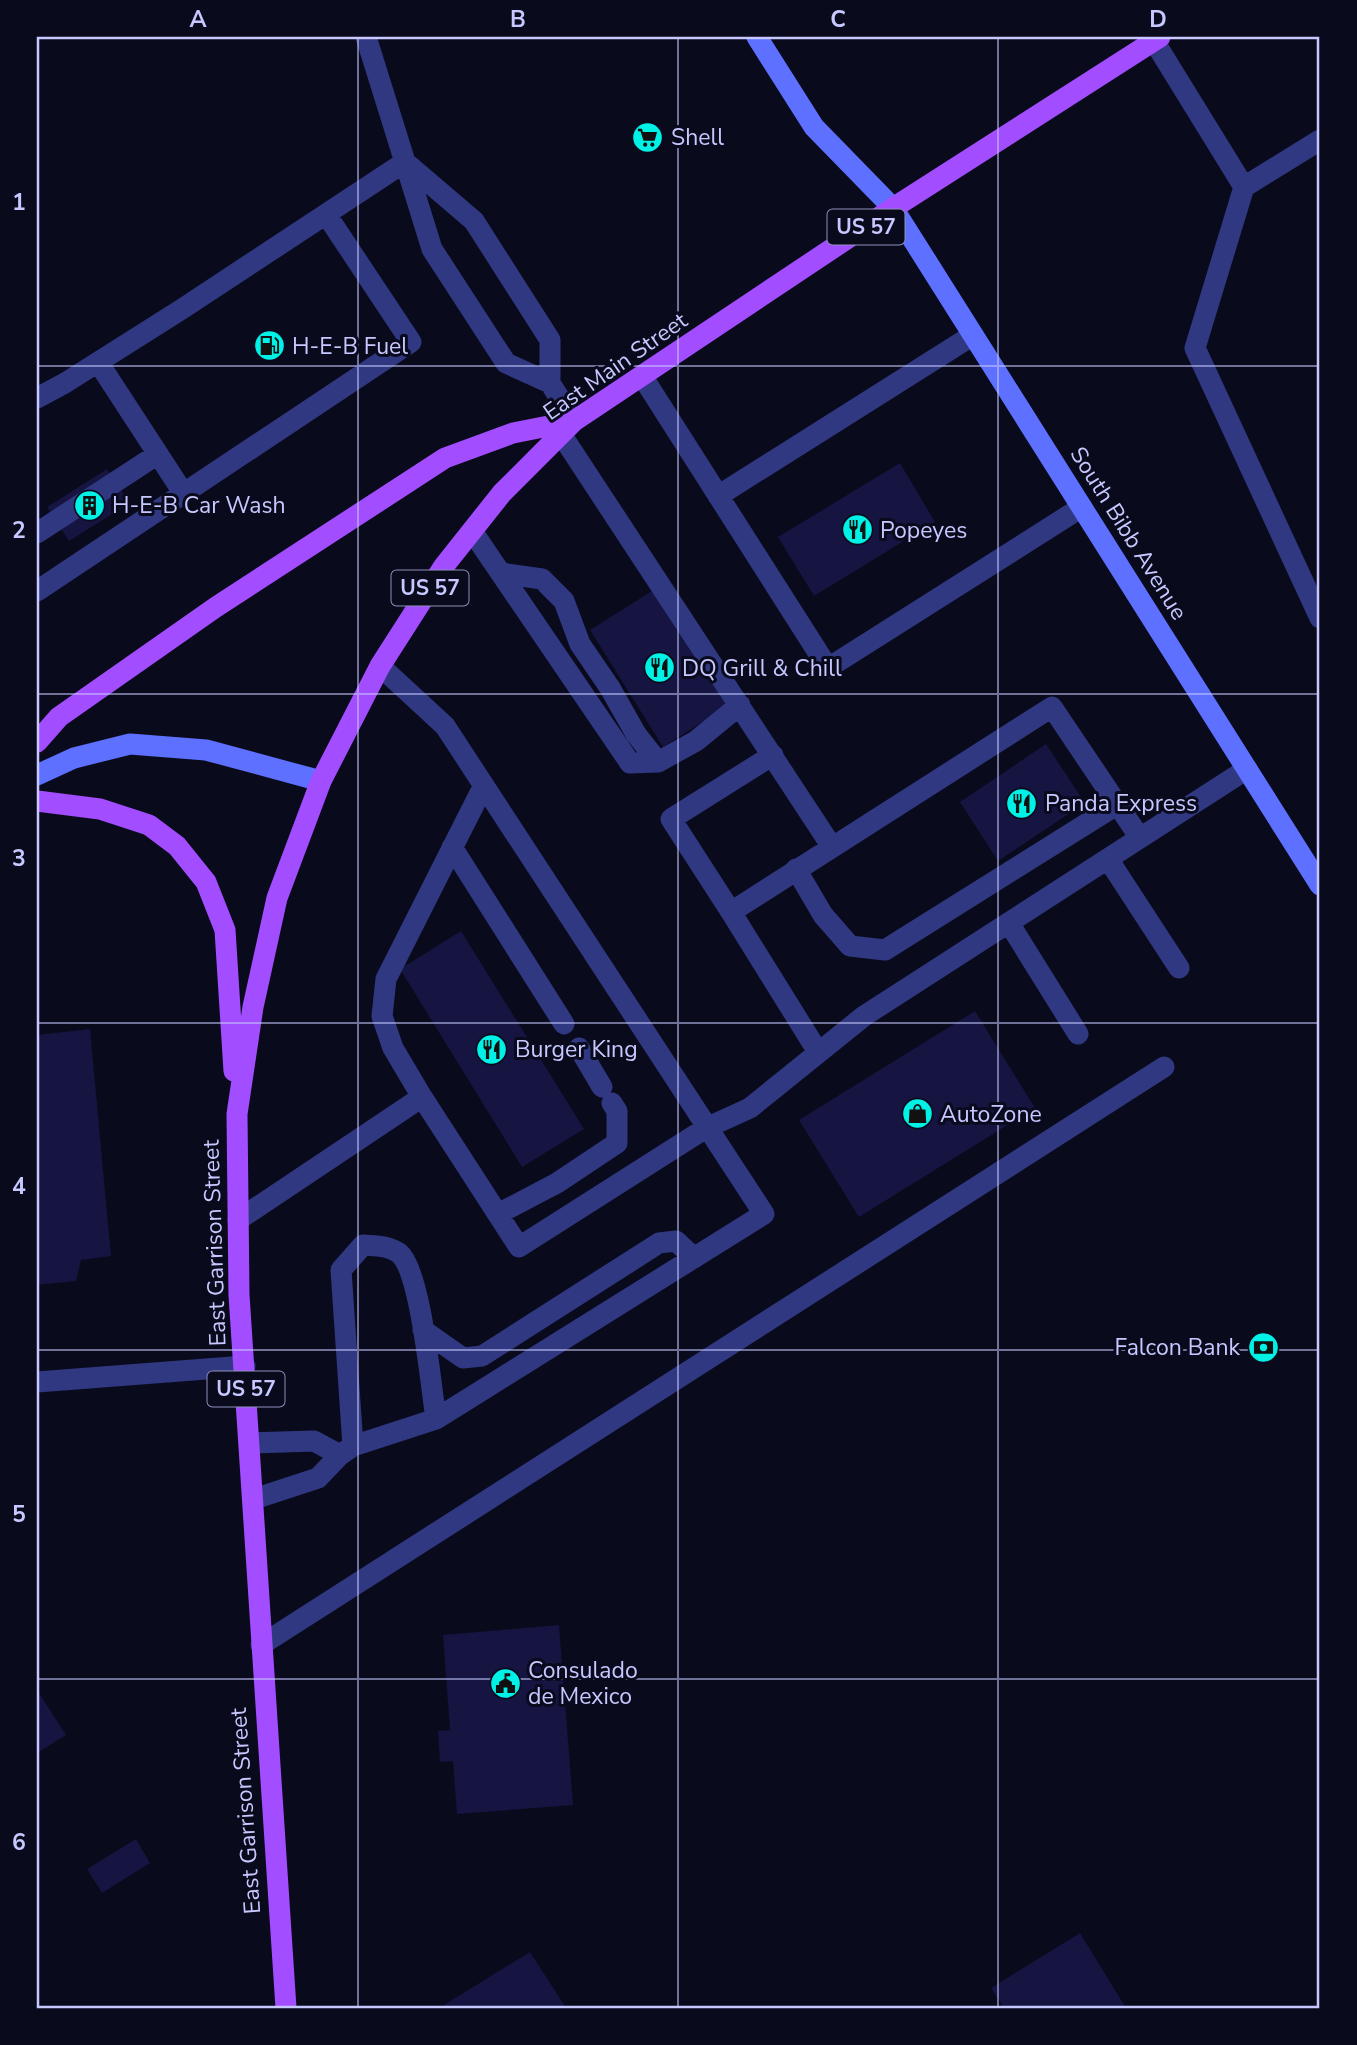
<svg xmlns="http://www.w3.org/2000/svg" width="1357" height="2045" font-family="'Nunito Sans',sans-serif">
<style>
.building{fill:#161440}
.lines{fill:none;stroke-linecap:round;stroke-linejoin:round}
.lane{stroke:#303881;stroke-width:21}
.secondary{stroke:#5d70ff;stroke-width:21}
.primary{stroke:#a24dff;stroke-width:21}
.grid{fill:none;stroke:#c6c8ff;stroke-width:2;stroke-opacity:0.55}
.labels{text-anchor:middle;stroke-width:6;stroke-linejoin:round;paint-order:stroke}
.shield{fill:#0a0a1d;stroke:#8e8fbb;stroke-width:2}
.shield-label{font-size:21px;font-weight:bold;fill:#c6c8ff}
.poi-label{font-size:23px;fill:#c6c8ff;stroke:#0a0a1d;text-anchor:start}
.street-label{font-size:23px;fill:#c6c8ff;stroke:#0a0a1d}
.neatline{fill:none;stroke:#c6c8ff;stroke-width:2.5}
.grid-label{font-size:23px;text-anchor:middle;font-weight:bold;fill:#c6c8ff}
</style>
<rect width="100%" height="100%" fill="#0a0a1d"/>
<!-- building -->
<path class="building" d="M900,463L935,522L814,596L778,537Z
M107,469L130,503L69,541L47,507Z
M655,589L728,706L663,747L590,630Z
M1046,744L1085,803L998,861L960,802Z
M461,931L584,1129L522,1167L400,969Z
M975,1011L1035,1108L859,1217L799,1120Z
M90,1029L111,1256L81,1260L76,1281L37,1285V1035Z
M559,1625L573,1805L457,1814L453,1761L440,1762L438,1731L450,1730L443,1635Z
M37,1690L66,1735L37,1753Z
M136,1839L150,1863L102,1893L87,1869Z
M1080,1933L1126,2008H1004L991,1988Z
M530,1952L566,2008H439Z"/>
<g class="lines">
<!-- lane -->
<path class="lane" d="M1154,41L1244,187
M1320,140L1244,187L1195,348L1320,618
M98,362L184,494
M642,376L828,668L1082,507
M550,383L506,363L432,249L405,162L474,221L550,340V383L574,421
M37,398L65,383L182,309L405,162L366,37
M561,434L832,847
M718,496L973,335
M472,531L630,763L658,762L696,741L740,705
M37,533L158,454
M501,573L542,579L564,601L580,644L610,688L636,734L658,762
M37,591L411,342L326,214
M452,847L564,1024
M1108,859L1179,968
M796,869L823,915L850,946L885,950L1118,804
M731,912L671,819L773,755
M1009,923L1078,1034
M579,1048L602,1087
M818,1052L731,912L1052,707L1140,838
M422,1097L393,1048L382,1016L386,979L484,785
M498,1214L557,1183L617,1143V1111L612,1103
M238,1220L422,1097L519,1247L706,1128L750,1108L864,1016L1247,769
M423,1330L463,1358L482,1356L659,1243L676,1241L694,1258
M37,1382L245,1366
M250,1443L314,1441L340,1455
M353,1446L341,1270L363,1245C376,1246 387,1245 399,1253C421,1271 431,1388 436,1419
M254,1499L318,1478L340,1455L353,1446L436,1419L764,1214L445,726L380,666
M261,1645L1164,1067"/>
<!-- secondary -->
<path class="secondary" d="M757,37L814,127L893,208L1320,885
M37,775L74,758L130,744L206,750L321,781"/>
<!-- primary -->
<path class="primary" d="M37,742L59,717L216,607L445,458L513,433L574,421
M37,801L100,809L149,825L177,846L206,882L225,930L234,1071
M286,2008L239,1295L237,1114L253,1007L277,898L321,781L380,666L444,566L502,493L574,421L893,208L1160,37"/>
</g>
<!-- grid -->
<path class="grid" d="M358,37V2008M678,37V2008M998,37V2008M37,366H1320M37,694H1320M37,1023H1320M37,1350H1320M37,1679H1320"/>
<!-- icons -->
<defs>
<symbol id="supermarket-disc" viewBox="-11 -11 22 22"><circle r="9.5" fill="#00f1e6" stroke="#0a0a1d"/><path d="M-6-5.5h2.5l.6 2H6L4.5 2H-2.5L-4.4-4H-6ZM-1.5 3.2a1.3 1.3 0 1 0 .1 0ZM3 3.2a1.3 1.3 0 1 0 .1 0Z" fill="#111"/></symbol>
<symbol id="fuel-disc" viewBox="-11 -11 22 22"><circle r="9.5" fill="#00f1e6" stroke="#0a0a1d"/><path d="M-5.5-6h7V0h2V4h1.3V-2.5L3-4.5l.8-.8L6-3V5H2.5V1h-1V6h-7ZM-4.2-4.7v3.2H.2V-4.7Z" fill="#111"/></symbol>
<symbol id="building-disc" viewBox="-11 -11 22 22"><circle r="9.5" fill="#00f1e6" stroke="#0a0a1d"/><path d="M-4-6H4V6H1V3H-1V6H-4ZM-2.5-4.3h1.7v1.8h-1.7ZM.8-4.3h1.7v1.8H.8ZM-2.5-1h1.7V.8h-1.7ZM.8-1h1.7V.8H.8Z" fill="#111"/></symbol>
<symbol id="restaurant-disc" viewBox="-11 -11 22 22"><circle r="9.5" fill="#00f1e6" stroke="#0a0a1d"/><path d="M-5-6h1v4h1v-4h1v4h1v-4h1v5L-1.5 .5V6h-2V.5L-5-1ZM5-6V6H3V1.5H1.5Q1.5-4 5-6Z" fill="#111"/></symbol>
<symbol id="shop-disc" viewBox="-11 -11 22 22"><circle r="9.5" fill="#00f1e6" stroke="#0a0a1d"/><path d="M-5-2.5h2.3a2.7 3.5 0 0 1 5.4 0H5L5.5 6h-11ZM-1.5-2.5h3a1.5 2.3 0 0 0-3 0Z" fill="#111"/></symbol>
<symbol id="bank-disc" viewBox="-11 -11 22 22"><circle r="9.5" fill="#00f1e6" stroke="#0a0a1d"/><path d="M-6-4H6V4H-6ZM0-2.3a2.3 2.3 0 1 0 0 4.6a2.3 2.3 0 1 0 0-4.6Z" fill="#111"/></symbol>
<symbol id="civic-disc" viewBox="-11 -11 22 22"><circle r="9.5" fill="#00f1e6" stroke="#0a0a1d"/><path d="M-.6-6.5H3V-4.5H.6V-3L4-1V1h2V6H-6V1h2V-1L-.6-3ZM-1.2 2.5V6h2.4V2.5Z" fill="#111"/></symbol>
</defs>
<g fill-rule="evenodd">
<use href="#supermarket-disc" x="630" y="120" width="35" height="35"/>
<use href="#fuel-disc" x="252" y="328" width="35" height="35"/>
<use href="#building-disc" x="72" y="488" width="35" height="35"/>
<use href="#restaurant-disc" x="840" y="512" width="35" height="35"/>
<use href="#restaurant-disc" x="642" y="650" width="35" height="35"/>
<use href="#restaurant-disc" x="1004" y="786" width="35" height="35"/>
<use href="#restaurant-disc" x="474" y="1032" width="35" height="35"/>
<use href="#shop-disc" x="900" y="1096" width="35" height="35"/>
<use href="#bank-disc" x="1246" y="1330" width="35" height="35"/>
<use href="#civic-disc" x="488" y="1666" width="35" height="35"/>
</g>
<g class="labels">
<!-- shield labels -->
<g class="shield">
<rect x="827.5" y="209.5" width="77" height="35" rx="5"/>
<rect x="391.5" y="570.5" width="77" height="35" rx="5"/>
<rect x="207.5" y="1371.5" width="77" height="35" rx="5"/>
</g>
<g class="shield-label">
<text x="866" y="234">US 57</text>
<text x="430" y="595">US 57</text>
<text x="246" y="1396">US 57</text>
</g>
<!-- poi labels -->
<g class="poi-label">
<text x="671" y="145">Shell</text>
<text x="292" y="354">H-E-B Fuel</text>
<text x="112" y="513">H-E-B Car Wash</text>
<text x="880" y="538">Popeyes</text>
<text x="682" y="676">DQ Grill &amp; Chill</text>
<text x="1045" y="811">Panda Express</text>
<text x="515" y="1057">Burger King</text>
<text x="940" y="1122">AutoZone</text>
<text x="1240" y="1355" text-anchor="end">Falcon Bank</text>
<text x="528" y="1678">Consulado<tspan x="528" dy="26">de Mexico</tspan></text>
</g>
<!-- street labels -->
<g class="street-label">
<text transform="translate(615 366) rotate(-35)" y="8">East Main Street</text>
<text transform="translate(1129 533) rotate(58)" y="8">South Bibb Avenue</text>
<text transform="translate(214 1243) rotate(-92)" y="8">East Garrison Street</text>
<text transform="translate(245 1811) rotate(-94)" y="8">East Garrison Street</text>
</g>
</g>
<!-- border -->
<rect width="1357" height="2045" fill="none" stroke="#0a0a1d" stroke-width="77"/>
<rect x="38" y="38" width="1280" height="1969" class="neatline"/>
<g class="grid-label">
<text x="198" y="27">A</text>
<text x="518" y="27">B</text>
<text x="838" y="27">C</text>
<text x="1158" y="27">D</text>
<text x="19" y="210">1</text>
<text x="19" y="538">2</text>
<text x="19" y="866">3</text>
<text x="19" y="1194">4</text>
<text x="19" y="1522">5</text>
<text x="19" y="1850">6</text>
</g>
</svg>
